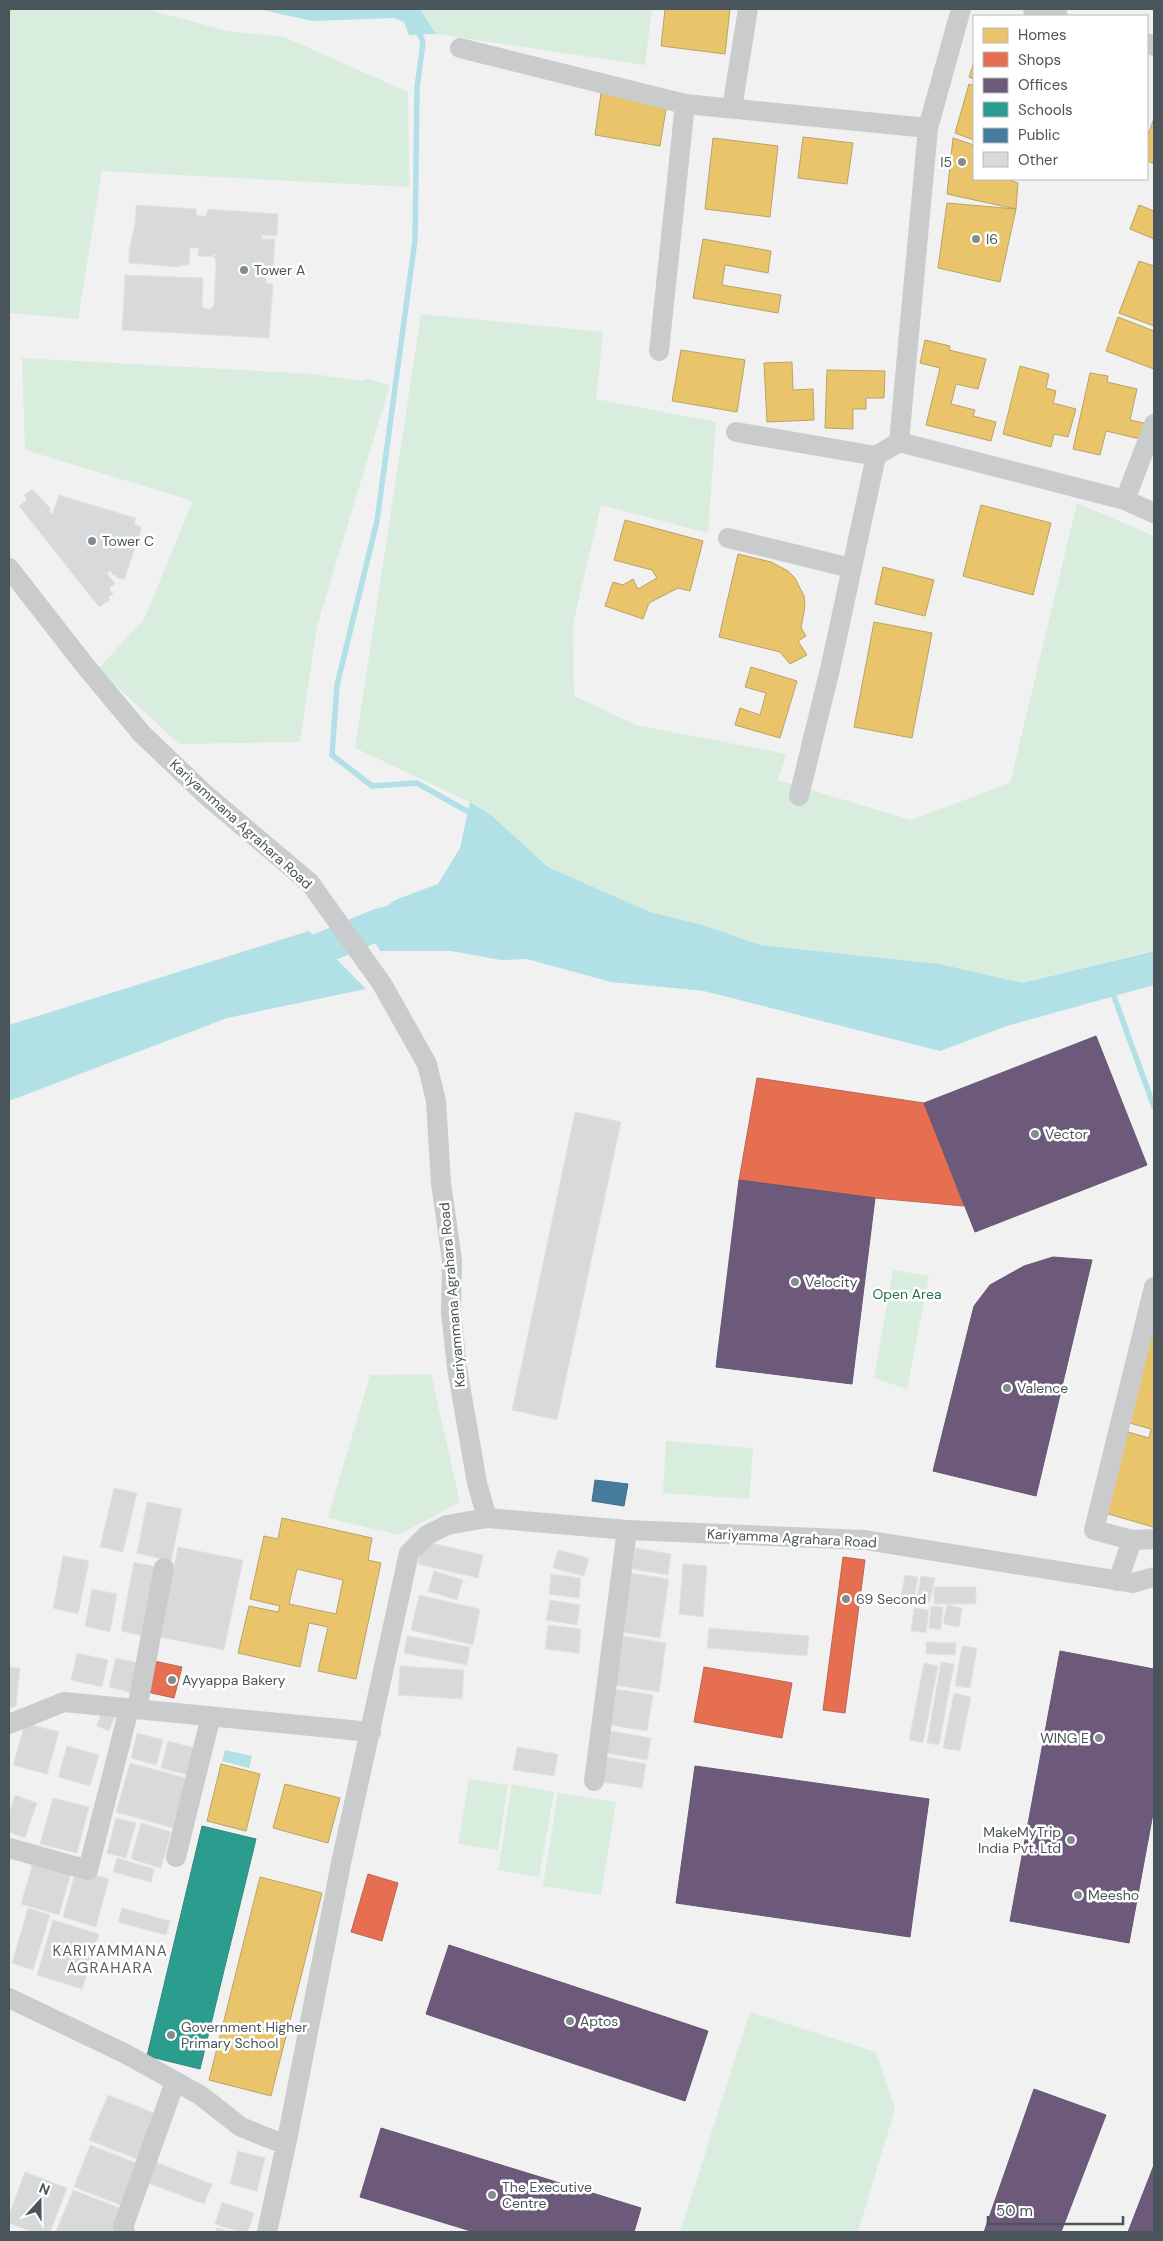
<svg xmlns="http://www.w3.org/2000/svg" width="1163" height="2241" font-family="'DM Sans',sans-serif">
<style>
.green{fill:#d8edde}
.water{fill:#b1e0e6}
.homes{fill:#e9c46a;stroke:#b9a366;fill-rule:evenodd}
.shops{fill:#e76f51;stroke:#b86754}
.offices{fill:#6d597a;stroke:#625871}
.schools{fill:#2a9d8f;stroke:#34877f}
.public{fill:#457b9d;stroke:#467089}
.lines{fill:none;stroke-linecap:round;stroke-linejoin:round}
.stream{stroke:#b1e0e6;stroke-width:5.5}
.river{stroke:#b1e0e6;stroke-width:32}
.building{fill:#d7d9da;stroke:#e3e3e3}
.minor{stroke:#c9cbcc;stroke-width:20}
.poi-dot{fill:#848c90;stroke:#fff;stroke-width:2}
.labels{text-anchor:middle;stroke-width:5;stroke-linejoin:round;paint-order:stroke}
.poi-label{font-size:14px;fill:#4a555b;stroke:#fff;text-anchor:start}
.street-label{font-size:14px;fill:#4a555b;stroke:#fff}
.park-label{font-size:14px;fill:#237444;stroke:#fff}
.neighbourhood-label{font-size:15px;letter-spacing:1px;fill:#5d6164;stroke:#fff}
</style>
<rect width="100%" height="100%" fill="#f1f1f1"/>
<!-- green -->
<path class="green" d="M9,9H145L228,31L284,37L408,92L409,187L102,171L78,319L9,313Z
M420,9H652L645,65L436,34Z
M421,314L603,332L596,399L716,422L708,533L601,505L573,624L574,696L636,725L786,754L778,780L911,820L1010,783L1077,503L1154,536V950L1022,983L940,964L760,945L706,926L650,912L548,867L491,815L470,802L355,748Z
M22,358L314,374L361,381L367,379L390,385L317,626L300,742L179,744L98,669L144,619L193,501L25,450Z
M893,1270L929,1276L907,1389L874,1378Z
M431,1374L460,1502L399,1535L328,1518L370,1375Z
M666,1441L753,1448L749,1499L663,1493Z
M469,1779L508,1785L498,1850L458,1844Z
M512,1784L554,1792L539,1877L498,1870Z
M558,1793L616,1802L601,1895L543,1886Z
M750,2012L876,2052L895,2109L858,2232H680Z"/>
<!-- water -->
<path class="water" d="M258,9H420L436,34L409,35L404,22L394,18L312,21Z
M470,802L491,815L548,867L650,912L706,926L760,945L940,964L1022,983L1154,951V985L1007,1026L940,1051L704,991L611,982L527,959L501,960L451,951H380L364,923L395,900L438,884L460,848Z
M309,931L366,989L227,1018L9,1101V1025Z
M225,1750L252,1756L249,1768L222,1761Z"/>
<!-- homes -->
<path class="homes" d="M665,9H730L725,54L661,46Z
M974,62V79L969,77Z
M969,84L974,86V140L955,133Z
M601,93L667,103L660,146L595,135Z
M1154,118V164L1147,161V138Z
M803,137L853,143L847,184L798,178Z
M713,138L778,146L770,217L705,209Z
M953,138L974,145V179H1006L1018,183L1016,209L947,194Z
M947,203L1016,209L1000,282L938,268Z
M1139,205L1154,211V239L1130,229Z
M703,239L771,251L768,273L725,265L722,285L781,295L778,313L693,298Z
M1139,261L1154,266V326L1119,313Z
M1118,317L1154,331V369L1106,351Z
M925,340L950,346L949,350L986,359L978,389L956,384L951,404L975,410L973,416L996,422L991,441L926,425L940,368L920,363Z
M681,350L745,360L737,412L672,401Z
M792,362L793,390L813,389L814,420L767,422L764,363Z
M1020,366L1049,374L1046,388L1056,391L1053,403L1076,409L1068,437L1054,434L1051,447L1003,434Z
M827,370L885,371L884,398H866V409H853V429L825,428Z
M1090,373L1108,376L1107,382L1137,389L1130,420L1144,423L1140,439L1106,431L1100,455L1073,449Z
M981,505L1051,523L1033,595L963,576Z
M625,520L703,541L690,591L678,588L649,603L643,619L605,606L613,582L623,585L633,579L638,589L657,578L652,570L614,560Z
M738,554L771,562L788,571L795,578L804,596L805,606L801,628L806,636L798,641L807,655L790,664L780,652L719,637Z
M883,567L934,580L925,616L875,604Z
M874,622L932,633L912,738L854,727Z
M751,667L797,681L780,738L735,725L740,708L760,715L766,693L745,687Z
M1154,1324V1522L1153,1527L1105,1513L1128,1432L1149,1438L1151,1429L1126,1422Z
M282,1518L372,1538L368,1560L381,1563L356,1679L318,1671L328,1627L309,1623L300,1667L238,1653L249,1606L278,1612L280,1606L250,1599L264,1536L278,1539ZM297,1569L343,1580L336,1614L289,1604Z
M221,1764L260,1774L246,1831L207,1821Z
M285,1784L340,1798L328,1843L273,1828Z
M260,1877L322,1893L271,2096L209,2080Z"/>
<!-- shops -->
<path class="shops" d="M757,1078L924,1103L964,1206L875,1198L739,1180Z
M843,1557L865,1560L845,1713L823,1710Z
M154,1661L182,1667L174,1698L147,1692Z
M704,1667L792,1683L782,1738L694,1722Z
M368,1874L398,1883L382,1941L351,1932Z"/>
<!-- offices -->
<path class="offices" d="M1096,1036L1147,1165L975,1232L924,1103Z
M739,1180L875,1198L852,1384L716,1367Z
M1053,1257L1092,1260L1036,1496L933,1471L974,1306L990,1285L1024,1266Z
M1060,1651L1154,1669V1808L1129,1943L1010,1921Z
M695,1766L929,1799L910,1937L676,1903Z
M449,1945L708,2031L685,2101L426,2014Z
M1034,2089L1106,2115L1061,2232H984Z
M381,2128L641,2208L634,2232H474L360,2197Z
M1154,2165V2232H1128Z"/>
<!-- schools -->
<path class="schools" d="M202,1826L256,1839L200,2069L147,2056Z"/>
<!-- public -->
<path class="public" d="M595,1480L628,1484L624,1506L592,1501Z"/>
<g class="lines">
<!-- stream -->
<path class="stream" d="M417,29L423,42L417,88L415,240L377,521L337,685L332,755L372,786L417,783L474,815
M1112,991L1154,1107"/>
<!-- river -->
<path class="river" d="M282,962L301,957L380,924L410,917"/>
</g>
<!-- building -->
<path class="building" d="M136,205L196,209L197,216H206L208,209L278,214L277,236L262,235V239H275L273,274H266V283L273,284L269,338L122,330L125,275L203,278L202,307L210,310L214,305L216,260L213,257L216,255L212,254V257L198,256L199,248H190L189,265H180V267L129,263V251L135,223Z
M32,489L51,509L49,511L52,515L59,495L136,518L134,524L142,527L124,580L116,577L117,576L112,574V572L110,571L107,573L115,584L109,588L113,594L108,597L110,600L99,607L19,506L27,500L24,495Z
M575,1112L621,1122L557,1420L512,1410Z
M114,1488L137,1493L123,1552L100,1547Z
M147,1502L182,1509L171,1561L137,1553Z
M423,1541L483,1555L478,1578L418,1564Z
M178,1547L243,1560L224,1650L160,1637Z
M635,1548L671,1554L668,1575L632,1569Z
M558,1550L589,1558L584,1576L553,1568Z
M63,1556L89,1561L78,1614L53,1608Z
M134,1562L157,1567L143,1636L121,1631Z
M683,1564L707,1566L703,1617L679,1614Z
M434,1571L463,1580L457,1600L428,1591Z
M630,1573L669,1579L660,1638L621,1632Z
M551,1574L581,1578L579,1598L549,1594Z
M905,1575L918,1577L914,1599L901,1596Z
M921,1576L935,1578L930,1602L917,1599Z
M934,1587H976V1604H934Z
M92,1589L117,1594L110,1632L85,1626Z
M419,1595L480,1609L473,1645L411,1630Z
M550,1600L580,1605L577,1625L546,1620Z
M947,1605L962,1608L959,1627L943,1624Z
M931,1606L943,1607L941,1630L929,1628Z
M914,1608L929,1610L926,1633L911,1631Z
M548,1625L581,1629L579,1653L545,1649Z
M709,1628L809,1636L807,1656L707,1648Z
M407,1636L470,1647L467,1665L404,1653Z
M623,1636L666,1643L659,1692L615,1685Z
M926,1642L956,1643L955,1655L926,1654Z
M962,1646L977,1648L970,1688L955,1686Z
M77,1653L108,1660L102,1687L71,1680Z
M116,1658L138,1663L132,1693L109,1687Z
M941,1662L954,1664L939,1745L927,1743Z
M924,1663L938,1666L923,1743L909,1740Z
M400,1666L464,1670L462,1699L398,1695Z
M9,1667L20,1668L16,1706L9,1709Z
M615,1689L653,1695L647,1731L609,1725Z
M954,1693L971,1697L960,1751L943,1748Z
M102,1711L115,1715L109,1731L97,1726Z
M25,1723L59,1732L47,1774L13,1765Z
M610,1731L651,1738L647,1760L606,1753Z
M137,1733L163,1740L156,1765L131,1758Z
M168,1741L198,1749L191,1776L161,1768Z
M67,1746L99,1755L90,1786L58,1777Z
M517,1747L558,1754L554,1776L513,1770Z
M606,1757L646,1764L642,1788L603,1782Z
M130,1763L186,1778L173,1828L116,1812Z
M15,1795L37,1803L25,1838L9,1832V1813Z
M53,1798L89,1807L77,1853L40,1844Z
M116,1818L136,1823L126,1858L107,1853Z
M141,1823L171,1832L161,1868L131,1859Z
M117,1858L154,1869L151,1882L113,1872Z
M34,1859L72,1870L59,1915L21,1904Z
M76,1870L109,1879L96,1927L63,1917Z
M28,1908L50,1915L33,1970L12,1963Z
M122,1908L170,1921L166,1935L118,1922Z
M53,1920L99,1934L82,1989L37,1975Z
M108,2095L157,2114L139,2160L89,2140Z
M90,2145L139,2164L123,2206L74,2187Z
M238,2151L265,2158L257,2191L230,2184Z
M153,2161L212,2184L204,2204L145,2182Z
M25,2172L67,2188L50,2232H32L9,2223V2215Z
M73,2190L122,2209L113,2232H56Z
M222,2202L254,2213L248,2232H240L215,2224Z
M217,2228L232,2232H215Z"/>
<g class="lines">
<!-- minor -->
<path class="minor" d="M961,9L928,128L899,442L1125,500L1154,513
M1033,9L1058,16
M1147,43L1154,46
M460,48L685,104
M732,108L748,9
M659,351L685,104L928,128
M736,432L876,456
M1125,500L1154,424
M728,538L851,568
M9,568L83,663L142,734L206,795L310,883L382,984L427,1064L436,1101L441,1183L452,1260L451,1312L457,1368L477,1483L487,1518
M799,796L831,665L876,456L899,442
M1154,1287L1094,1530L1132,1540L1154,1539
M1118,1581L1132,1540
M137,1709L164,1568
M9,1724L64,1702L371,1732
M594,1781L627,1530
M9,1848L88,1870L129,1709
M176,1857L211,1716
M9,1998L126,2054L200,2095L241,2127L286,2145
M125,2232L123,2227L175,2082
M267,2232L286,2145L341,1863L409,1553L427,1535L447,1525L487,1518L627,1530L865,1540L1133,1583L1154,1577"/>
</g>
<!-- markers -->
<g class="poi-dot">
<circle cx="962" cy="162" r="5"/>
<circle cx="976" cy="239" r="5"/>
<circle cx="244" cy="270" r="5"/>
<circle cx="92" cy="541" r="5"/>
<circle cx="1035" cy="1134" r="5"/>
<circle cx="795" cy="1282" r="5"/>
<circle cx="1007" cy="1388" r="5"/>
<circle cx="846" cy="1599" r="5"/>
<circle cx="172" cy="1680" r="5"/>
<circle cx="1099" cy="1738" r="5"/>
<circle cx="1071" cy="1840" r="5"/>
<circle cx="1078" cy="1895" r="5"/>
<circle cx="570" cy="2021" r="5"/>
<circle cx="171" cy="2035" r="5"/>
<circle cx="492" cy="2195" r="5"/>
</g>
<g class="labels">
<!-- poi labels -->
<g class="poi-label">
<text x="952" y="167" text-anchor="end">I5</text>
<text x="986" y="244">I6</text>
<text x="254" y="275">Tower A</text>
<text x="102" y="546">Tower C</text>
<text x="1045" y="1139">Vector</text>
<text x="805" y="1287">Velocity</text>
<text x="1017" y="1393">Valence</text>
<text x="856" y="1604">69 Second</text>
<text x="182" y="1685">Ayyappa Bakery</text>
<text x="1089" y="1743" text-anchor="end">WING E</text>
<text x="1061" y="1837" text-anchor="end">MakeMyTrip<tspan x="1061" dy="16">India Pvt. Ltd</tspan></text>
<text x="1088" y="1900">Meesho</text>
<text x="580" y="2026">Aptos</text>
<text x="181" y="2032">Government Higher<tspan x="181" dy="16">Primary School</tspan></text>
<text x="502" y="2192">The Executive<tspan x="502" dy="16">Centre</tspan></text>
</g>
<!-- street labels -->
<g class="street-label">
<text transform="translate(241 824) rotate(42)" y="5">Kariyammana Agrahara Road</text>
<text transform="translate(452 1295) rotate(-95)" y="5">Kariyammana Agrahara Road</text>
<text transform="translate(792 1538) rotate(3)" y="5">Kariyamma Agrahara Road</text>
</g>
<!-- park labels -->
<g class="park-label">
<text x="907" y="1299">Open Area</text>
</g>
<!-- neighbourhood labels -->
<g class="neighbourhood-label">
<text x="110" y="1956">KARIYAMMANA<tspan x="110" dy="17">AGRAHARA</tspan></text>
</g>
</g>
<!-- border -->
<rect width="1163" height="2241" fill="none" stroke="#4a555b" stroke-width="20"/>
<!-- legend -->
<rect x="973" y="15" width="175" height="165" fill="#ffffff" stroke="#b7bbbd"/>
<rect x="983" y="28" width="25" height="15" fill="#e9c46a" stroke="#b7bbbd"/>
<text x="1018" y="40" font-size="15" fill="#4a555b">Homes</text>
<rect x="983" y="52" width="25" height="15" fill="#e76f51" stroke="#b7bbbd"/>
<text x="1018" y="65" font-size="15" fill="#4a555b">Shops</text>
<rect x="983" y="78" width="25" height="15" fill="#6d597a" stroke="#b7bbbd"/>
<text x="1018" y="90" font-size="15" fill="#4a555b">Offices</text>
<rect x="983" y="102" width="25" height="15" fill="#2a9d8f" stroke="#b7bbbd"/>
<text x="1018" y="115" font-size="15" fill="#4a555b">Schools</text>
<rect x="983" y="128" width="25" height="15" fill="#457b9d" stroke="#b7bbbd"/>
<text x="1018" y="140" font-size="15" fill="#4a555b">Public</text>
<rect x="983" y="152" width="25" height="15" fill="#d7d9da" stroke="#b7bbbd"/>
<text x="1018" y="165" font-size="15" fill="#4a555b">Other</text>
<!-- north arrow -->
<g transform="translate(40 2201) rotate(21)" stroke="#ffffff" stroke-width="4" paint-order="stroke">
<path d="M0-4L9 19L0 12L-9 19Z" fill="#4a555b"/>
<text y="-8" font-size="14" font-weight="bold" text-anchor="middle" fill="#4a555b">N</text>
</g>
<!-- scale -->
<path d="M988 2216v8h135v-8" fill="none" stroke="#4a555b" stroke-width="2.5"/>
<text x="996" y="2216" font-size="15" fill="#4a555b" stroke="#ffffff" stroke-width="4" paint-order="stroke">50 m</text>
</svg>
